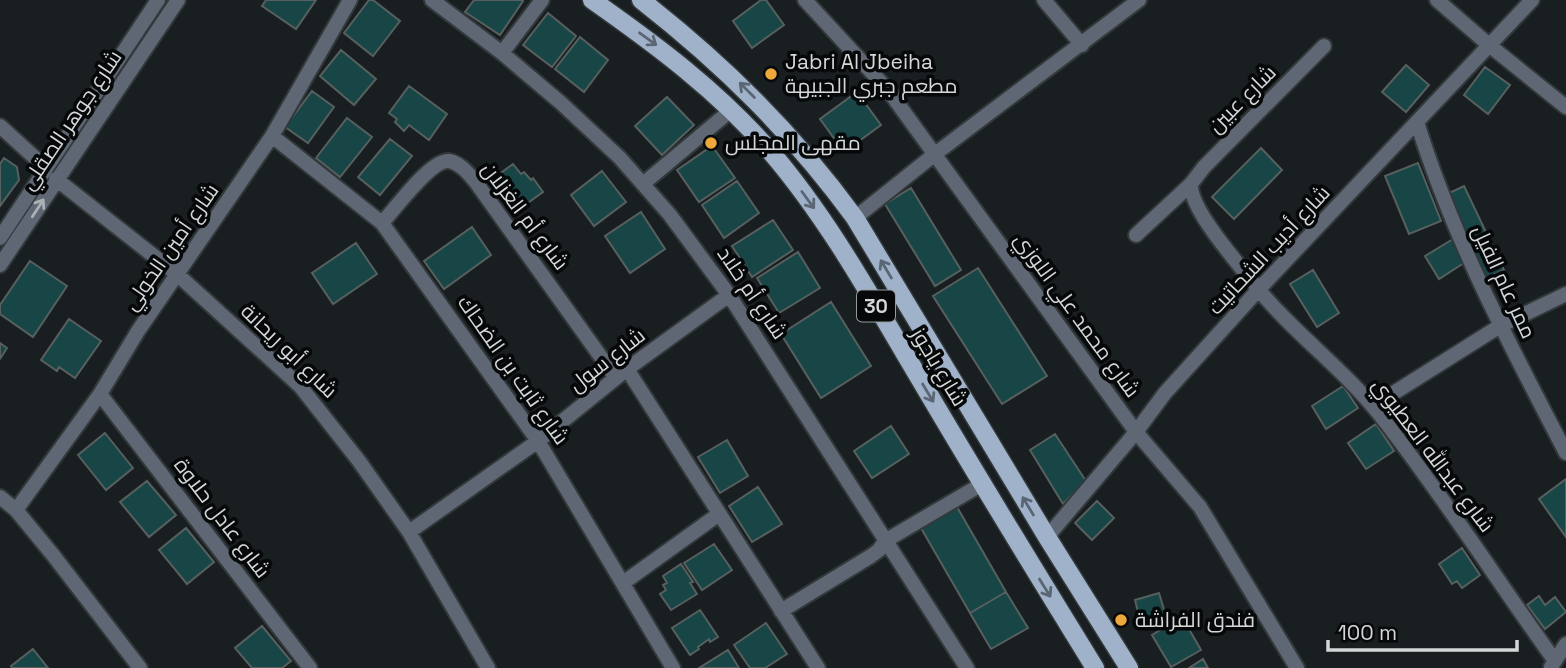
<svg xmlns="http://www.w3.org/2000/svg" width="1566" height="668" font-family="'Space Grotesk',Cairo,sans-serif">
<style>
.building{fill:#184545;stroke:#575f5f;stroke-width:2}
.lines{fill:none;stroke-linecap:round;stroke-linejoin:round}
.minor-casing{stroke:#33393b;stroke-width:18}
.major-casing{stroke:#33393b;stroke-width:21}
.minor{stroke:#5e6773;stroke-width:14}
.major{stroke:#9fb2ca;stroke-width:18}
.oneway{stroke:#5a6673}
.oneway2{stroke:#abb0b5}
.poi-dot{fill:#eda83b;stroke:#060809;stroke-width:2.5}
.labels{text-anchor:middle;stroke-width:7;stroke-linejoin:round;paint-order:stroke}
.shield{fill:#060809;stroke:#969a9b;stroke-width:2}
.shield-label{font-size:19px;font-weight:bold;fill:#d4d8d9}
.poi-label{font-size:21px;fill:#d4d8d9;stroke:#060809;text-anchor:start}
.street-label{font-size:21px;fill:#d4d8d9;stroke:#060809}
</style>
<rect width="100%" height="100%" fill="#191f21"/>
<!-- building -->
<path class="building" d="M266,0H316L296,29L262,6Z
M369,0H373L400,21L373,56L344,33Z
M474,0H522L523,1L500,35L465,12Z
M761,0H766L784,25L752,48L733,21Z
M548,13L576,36L552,67L523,45Z
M580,37L608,60L584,92L555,69Z
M341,50L376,79L354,105L320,76Z
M1406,65L1429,85L1406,112L1382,92Z
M1485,67L1510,85L1488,114L1464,95Z
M409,86L447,114L429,140L409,125L404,131L395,122L397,119L389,113Z
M312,91L334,107L308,143L285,127Z
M857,92L881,125L844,152L820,119Z
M667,97L694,125L662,155L635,126Z
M347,118L372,137L340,177L316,158Z
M390,139L412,156L380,195L358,177Z
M712,146L735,178L699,202L677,170Z
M1261,148L1282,170L1234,219L1212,197Z
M4,158L17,167L19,180L0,206V164Z
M1418,163L1441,221L1409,234L1385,176Z
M513,164L521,174L524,172L531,180L533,178L543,192L515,212L491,180Z
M602,171L626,202L594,226L571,195Z
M737,181L759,213L724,238L702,205Z
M1464,186L1504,270L1484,279L1445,195Z
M911,188L961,270L935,286L885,204Z
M641,212L665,249L630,273L605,236Z
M773,220L793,250L752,277L732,246Z
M472,227L491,255L444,289L424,261Z
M1453,239L1467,261L1439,279L1425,256Z
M356,243L377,274L333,304L312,273Z
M798,252L820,288L779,313L757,278Z
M30,261L67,286L33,337L0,314V305Z
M978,268L1047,376L1002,404L933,296Z
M1313,270L1339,313L1317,327L1290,284Z
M831,302L871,366L821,398L781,334Z
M69,319L101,341L75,378L59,367L57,371L41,360Z
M0,343L7,348L0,359Z
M1343,386L1358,408L1326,429L1312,406Z
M1376,424L1394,451L1366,469L1348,443Z
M891,426L909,454L872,478L854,451Z
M105,433L133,468L106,490L78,455Z
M1055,434L1086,481L1063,504L1030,450Z
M727,440L748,476L720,493L698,457Z
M1566,479V537L1539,499Z
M147,481L176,515L149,537L120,502Z
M758,487L782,524L752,542L729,506Z
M1097,501L1114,518L1092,540L1075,523Z
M957,507L1006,592L970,613L921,528Z
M186,528L214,562L187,584L159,550Z
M714,544L732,570L702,590L684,563Z
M1462,548L1480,575L1462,588L1457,581L1452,584L1439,564Z
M681,564L693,582L690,583L697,594L671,610L660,594L666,590L663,585L667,583L663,576Z
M1006,592L1028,628L991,649L970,613Z
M1159,593L1165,613L1140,620L1135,600Z
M1539,596L1545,605L1555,597L1566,612L1545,629L1527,605Z
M700,610L718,637L710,642L709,639L698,647L699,649L690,655L672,628Z
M1182,617L1201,650L1171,667L1152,635Z
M766,623L787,654L765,668H750L734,645Z
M262,626L291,661L282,668H252L235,648Z
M33,649L48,668H12L11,666Z
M728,650L739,668H699Z
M1203,659L1208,668H1189Z"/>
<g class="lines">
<defs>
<path id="minor" d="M432,0L502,53L561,103L620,158L670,215L729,295L967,668
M805,0L888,90L1136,432L1200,507L1297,668
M1044,0L1082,45
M1437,0L1489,45L1566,107
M502,53L542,0
M1417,122C1453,239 1510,345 1566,453
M0,126L45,167
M272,136L382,223L538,441L673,668
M56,179L178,275L300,386L359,461L409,532L488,668
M644,183L730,111
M1191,184C1190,210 1238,263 1255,285C1292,332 1343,368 1380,415C1442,494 1496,579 1555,661
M855,218L935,154L1139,0
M382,223C395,209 431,159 449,161C460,163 468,173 475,181L616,378
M1136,235L1191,184L1204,167L1324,46
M0,238L158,0
M0,265L178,0
M627,369L818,668
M100,394L310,668
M1373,406L1500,326L1566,294
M0,497L16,510L53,555L140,668
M16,510L100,394L138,331L272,136L350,0
M409,532L538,441L627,369L729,295
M1047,537L1136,432L1165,393L1259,289L1532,0
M623,583L719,514
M781,611L871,556L879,550L885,541L982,484
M1551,667L1566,644"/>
<path id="major" d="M592,0C656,45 718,91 770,151C831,222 876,306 924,386C980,481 1037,574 1095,668
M641,0C724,65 793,133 855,218L1047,537L1129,668"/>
</defs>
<!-- minor casing -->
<use href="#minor" class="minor-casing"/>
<!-- major casing -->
<use href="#major" class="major-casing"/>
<!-- minor -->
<use href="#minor" class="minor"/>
<!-- major -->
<use href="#major" class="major"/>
</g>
<!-- one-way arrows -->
<defs><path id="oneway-shaft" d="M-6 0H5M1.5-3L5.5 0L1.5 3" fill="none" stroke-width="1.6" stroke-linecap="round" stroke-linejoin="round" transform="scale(1.75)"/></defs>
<g class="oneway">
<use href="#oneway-shaft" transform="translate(648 39) rotate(36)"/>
<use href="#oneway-shaft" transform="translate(747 90) rotate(-135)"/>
<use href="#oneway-shaft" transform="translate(808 200) rotate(54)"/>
<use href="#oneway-shaft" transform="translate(886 269) rotate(-121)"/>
<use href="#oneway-shaft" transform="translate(928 393) rotate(59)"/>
<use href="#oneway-shaft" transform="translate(1028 506) rotate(-121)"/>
<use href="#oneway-shaft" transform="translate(1045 588) rotate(58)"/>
</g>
<use class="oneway2" href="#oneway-shaft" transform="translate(38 208) rotate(-57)"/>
<!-- markers -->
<g class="poi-dot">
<circle cx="771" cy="74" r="7"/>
<circle cx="711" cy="143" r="7"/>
<circle cx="1121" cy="620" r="7"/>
</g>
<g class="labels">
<!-- shield labels -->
<rect class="shield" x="857" y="290.5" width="38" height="31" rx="5"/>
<g class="shield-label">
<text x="876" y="313">30</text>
</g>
<!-- poi labels -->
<g class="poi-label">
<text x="785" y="69">Jabri Al Jbeiha<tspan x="785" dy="24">مطعم جبري الجبيهة</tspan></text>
<text x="725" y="150">مقهى المجلس</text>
<text x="1135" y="627">فندق الفراشة</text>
</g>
<!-- street labels -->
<g class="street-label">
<text transform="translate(1242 99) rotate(-45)" y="7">شارع عبين</text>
<text transform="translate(71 120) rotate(-56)" y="7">شارع جوهر الصقلي</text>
<text transform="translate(525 216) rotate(53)" y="7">شارع أم الغزلان</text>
<text transform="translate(171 247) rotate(-55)" y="7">شارع أمين الخولي</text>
<text transform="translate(1269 250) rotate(-47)" y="7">شارع أديب الشحاتيت</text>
<text transform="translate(1504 282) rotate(65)" y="7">ممر عام الفيل</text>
<text transform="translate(752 293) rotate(56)" y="7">شارع أم خلاد</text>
<text transform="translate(1077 315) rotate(54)" y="7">شارع محمد علي اللوزي</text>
<text transform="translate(289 351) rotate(44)" y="7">شارع أبو ريحانة</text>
<text transform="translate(607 360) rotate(-38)" y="7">شارع سول</text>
<text transform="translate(939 367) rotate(59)" y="7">شارع ياجوز</text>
<text transform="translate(513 370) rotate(55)" y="7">شارع ثابت بن الضحاك</text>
<text transform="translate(1433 455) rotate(53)" y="7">شارع عبدالله العطيوي</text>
<text transform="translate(222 518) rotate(53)" y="7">شارع عادل حلاوة</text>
</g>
</g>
<!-- scale -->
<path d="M1328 640v10h189v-10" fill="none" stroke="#d4d8d9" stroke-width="3.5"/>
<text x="1338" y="640" font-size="21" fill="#d4d8d9" stroke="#060809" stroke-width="5" paint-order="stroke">100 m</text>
</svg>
